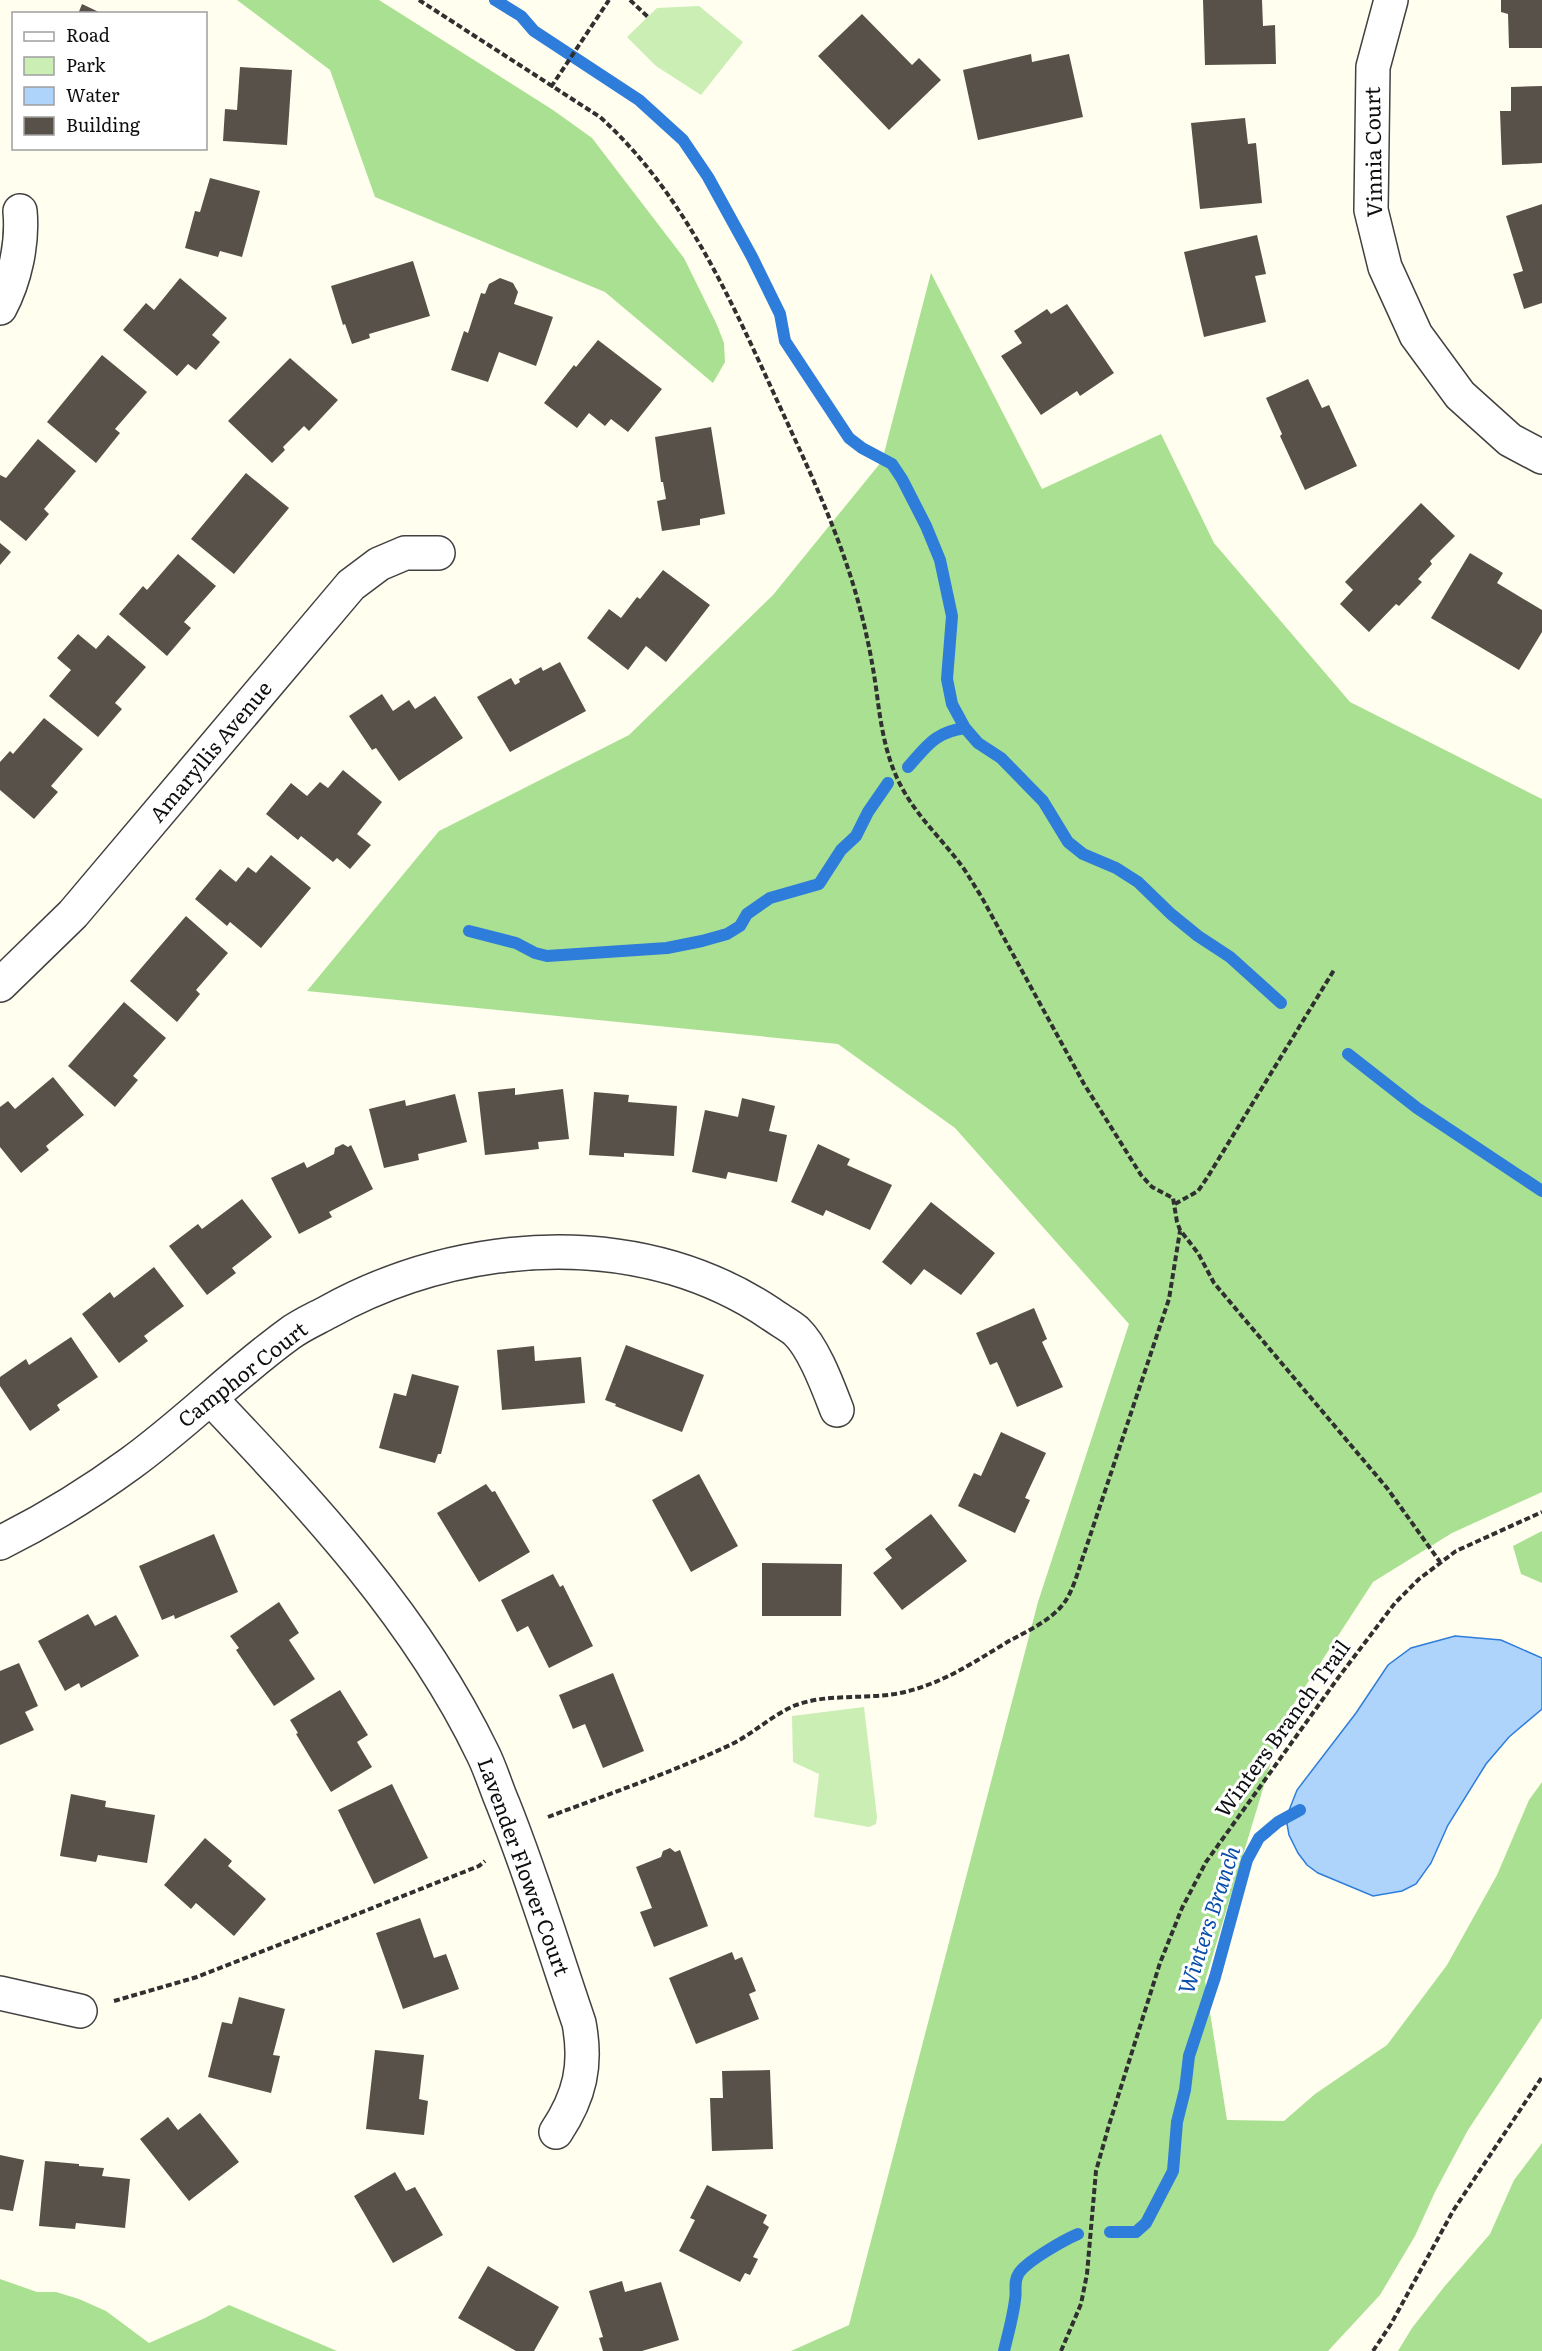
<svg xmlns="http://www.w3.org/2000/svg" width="1542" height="2351" font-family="Literata,serif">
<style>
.green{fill:#caeeb4}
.forest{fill:#aae092}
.water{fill:#aed4fc;stroke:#2e7dda;stroke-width:1.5}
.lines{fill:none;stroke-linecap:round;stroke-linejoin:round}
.stream{stroke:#2e7dda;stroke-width:12}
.building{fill:#585149}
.minor-casing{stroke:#414141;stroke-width:36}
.path{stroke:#303030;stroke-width:4;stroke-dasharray:6 3;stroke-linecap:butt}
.minor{stroke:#fff;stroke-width:33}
.labels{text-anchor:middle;stroke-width:6;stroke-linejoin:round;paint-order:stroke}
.street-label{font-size:21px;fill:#0e0e0e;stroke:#fff}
.water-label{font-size:22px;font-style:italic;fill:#0b4fac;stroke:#fff}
</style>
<rect width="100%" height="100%" fill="#fffeef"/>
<!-- green -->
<path class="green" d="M699,6L743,42L701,95L656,66L627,37L657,8Z
M864,1707L877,1817L876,1824L869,1827L814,1817L819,1774L793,1762L792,1716Z"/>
<!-- forest -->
<path class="forest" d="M237,0H379L553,110L592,138L684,258L717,325L724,343L725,362L713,383L605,292L375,197L330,70Z
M931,273L1042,489L1161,434L1214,543L1350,702L1542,799V1492L1452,1533L1373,1582L1284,1719L1205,1981L1227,2120L1284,2121L1315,2094L1387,2045L1447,1965L1497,1875L1529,1800L1542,1782V2018L1468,2130L1435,2192L1415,2236L1380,2295L1328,2351H791L849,2325L1038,1602L1129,1324L955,1128L838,1044L307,991L439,831L629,735L773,595L882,461Z
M1542,1531V1583L1521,1574L1513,1546Z
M1542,2143V2351H1398L1412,2328L1444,2287L1490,2234L1514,2180Z
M0,2279L37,2292H56L79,2299L106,2311L149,2343L205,2318L229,2305L337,2351H0Z"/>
<!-- water -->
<path class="water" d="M1455,1636L1501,1640L1542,1658V1709L1509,1737L1486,1764L1448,1825L1431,1863L1416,1884L1402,1891L1373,1896L1318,1873L1307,1865L1298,1853L1289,1835L1286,1818L1297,1790L1356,1713L1388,1665L1411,1648Z"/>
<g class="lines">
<!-- stream -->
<path class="stream" d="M495,0L521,16L534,31L639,100L683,140L708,177L752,257L780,314L785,341L849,438L862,448L892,464L902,479L926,526L940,560L952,616L947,679L952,704L965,728L978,743L1001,758L1043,801L1068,842L1083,854L1116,868L1138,882L1171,914L1198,936L1230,957L1281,1003
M908,767C927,746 935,732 965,728
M469,931L516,943L535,953L547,956L667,948L702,941L727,934L740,926L747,914L770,898L819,884L841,850L856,836L868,812L888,783
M1348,1054L1417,1108L1542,1191
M1110,2232H1136L1146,2223L1173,2171L1177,2122L1185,2090L1189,2056L1215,1977L1247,1860L1259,1838L1278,1822L1300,1810
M1004,2351C1008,2334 1013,2317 1015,2300C1017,2290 1013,2282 1019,2273C1027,2261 1064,2240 1078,2234"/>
</g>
<!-- building -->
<path class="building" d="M1203,0H1262L1263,26L1275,25L1276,64L1205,65Z
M1501,0H1542V48H1509L1508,14L1501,12Z
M82,4L103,14H78Z
M862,14L912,65L919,58L941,80L889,130L818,56Z
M1031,54L1032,62L1069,54L1083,117L978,140L963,70Z
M240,67L292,70L287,145L223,141L225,109L237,110Z
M1542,86V163L1502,165L1500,111H1511V87Z
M1245,118L1248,144L1256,143L1262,203L1200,209L1191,123Z
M210,178L260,191L242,257L220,251L218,257L185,248L195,211L200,212Z
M1542,204V303L1524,309L1513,274L1523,271L1506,216Z
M1257,235L1266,274L1255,276L1266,322L1204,337L1184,252Z
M413,261L430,316L369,334L370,338L352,344L345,324L343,325L331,286Z
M180,278L227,318L212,335L220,342L196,370L188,364L177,376L123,330L146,303L154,310Z
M500,278L513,283L518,292L514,304L553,317L536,366L499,352L488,382L451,370L464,331L468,333L481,293L485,294L489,284Z
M1067,304L1114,373L1080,396L1077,391L1041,415L1001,356L1022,343L1014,331L1047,309L1051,314Z
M598,340L662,389L628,432L611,419L605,426L589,413L577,428L544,403L574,365L576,367Z
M102,355L147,392L115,429L120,433L96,463L47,422Z
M290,358L338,400L309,431L304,426L283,447L285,450L272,463L228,421Z
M1308,379L1322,408L1329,405L1357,466L1305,490L1280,436L1282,434L1266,398Z
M711,427L725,514L700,519V525L662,531L657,501L666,499L663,482H661L655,437Z
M38,439L76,471L44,509L49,514L26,541L0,520V475L6,478Z
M246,473L289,508L234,574L191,539Z
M1421,503L1455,536L1430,561L1432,564L1418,579L1422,582L1399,606L1396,604L1369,632L1340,604L1353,590L1345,582Z
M0,543L11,552L0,565Z
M1470,553L1503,573L1497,583L1542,610V632L1519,670L1431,618Z
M178,554L216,586L184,622L191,628L167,656L119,614L143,586L147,590Z
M663,570L710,605L666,662L646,646L628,670L587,638L609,609L621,618L637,597L640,599Z
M78,634L96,649L108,635L146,667L115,703L122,709L98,737L49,696L71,670L57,658Z
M560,662L586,711L510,752L477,697L511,678L515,685L520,682L519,679L541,667L543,671Z
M382,694L393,711L409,700L415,709L435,696L463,738L399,781L376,748L372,750L349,716Z
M44,718L83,749L51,786L58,792L34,819L0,790V762L10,751L13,754Z
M343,770L382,802L357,834L371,845L350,869L337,858L333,862L301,836L298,840L266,814L291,783L307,796L320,782L328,788Z
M271,855L311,888L261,948L230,922L227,926L195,899L220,869L236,882L248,867L256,873Z
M186,916L228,953L196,990L200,994L177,1022L130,981Z
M124,1002L166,1038L133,1076L138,1080L115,1107L68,1066Z
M53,1077L84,1115L46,1146L49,1150L21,1173L0,1147V1107L8,1101L15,1109Z
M515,1088V1095L563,1089L569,1139L538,1142L539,1149L485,1155L478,1092Z
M594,1092L629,1095L628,1102L677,1106L674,1156L624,1153V1157L589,1155Z
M455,1094L467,1142L418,1154L419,1160L384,1168L369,1109L405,1100L406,1106Z
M742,1098L775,1106L769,1131L787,1135L777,1182L728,1172L726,1179L692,1172L705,1110L738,1117Z
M343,1144L348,1147L351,1145L373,1189L329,1212L332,1217L299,1234L271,1178L304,1162L307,1168L334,1154L335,1148Z
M818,1144L850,1159L847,1165L892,1185L870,1230L826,1210L823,1216L791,1202Z
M242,1199L272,1237L232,1268L236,1273L207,1295L169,1246L198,1224L202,1229Z
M931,1202L995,1253L961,1295L924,1269L911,1285L882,1262Z
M154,1267L184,1306L144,1336L148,1341L119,1363L82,1314L110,1292L114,1298Z
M1034,1308L1047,1339L1042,1342L1063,1387L1017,1407L997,1362L990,1365L976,1333Z
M71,1337L98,1377L57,1405L60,1410L30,1431L0,1386V1377L26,1359L29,1365Z
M626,1345L704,1375L682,1432L615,1406L616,1404L605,1400Z
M534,1346L535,1361L581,1357L585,1403L502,1410L497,1350Z
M412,1374L459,1386L441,1454H438L435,1463L379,1448L394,1393L406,1396Z
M1001,1432L1046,1453L1025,1498L1030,1500L1015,1533L958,1506L974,1473L981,1476Z
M699,1474L738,1546L691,1572L652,1500Z
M486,1484L492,1492L495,1491L530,1552L479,1582L437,1513Z
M931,1514L967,1561L902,1610L873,1573L892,1558L885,1549Z
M214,1534L238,1592L175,1619L174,1615L162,1620L139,1566Z
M762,1563L842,1564L841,1616H762Z
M553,1574L560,1587L563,1585L593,1646L549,1668L528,1626L517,1632L501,1600Z
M279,1602L299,1633L289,1640L315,1679L274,1706L236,1650L239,1648L230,1636Z
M88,1614L95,1626L116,1615L139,1656L81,1688L79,1683L65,1691L38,1641Z
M19,1663L38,1706L25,1712L34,1730L0,1745V1671Z
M613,1673L644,1751L603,1768L585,1724L573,1729L559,1695Z
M340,1690L368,1735L357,1742L372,1767L331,1792L296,1734L298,1733L290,1720Z
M392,1784L428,1858L374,1884L338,1810Z
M71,1794L106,1801L105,1807L155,1815L147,1863L98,1855L96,1862L60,1856Z
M205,1838L232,1861L228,1866L266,1899L234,1936L196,1903L191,1909L164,1885Z
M670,1848L675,1852L680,1850L708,1926L654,1947L640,1912L652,1908L636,1867L661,1857L663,1851Z
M420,1918L434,1958L446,1954L459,1989L403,2009L376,1933Z
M732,1952L735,1960L742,1957L756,1991L749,1994L759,2019L696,2044L669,1978Z
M239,1997L285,2009L273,2055L280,2056L271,2093L208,2077L222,2022L232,2024Z
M375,2050L424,2055L419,2099L428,2101L424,2135L366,2129Z
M770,2070L773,2149L712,2151L710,2098H723L722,2071Z
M200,2113L239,2162L189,2201L140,2139L168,2117L178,2130Z
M0,2155L24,2160L13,2211L0,2209Z
M45,2161L79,2164V2166L104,2168L102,2176L130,2179L125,2228L76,2223L75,2229L39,2226Z
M395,2172L406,2191L415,2187L443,2235L393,2263L354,2196Z
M707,2185L767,2215L763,2223L769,2227L753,2257L758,2259L750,2275L745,2273L740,2282L679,2251L695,2220L690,2218Z
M488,2266L559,2307L534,2351H516L458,2318Z
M622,2281L625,2292L661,2282L679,2340L642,2351H603L599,2338L603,2337L589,2291Z"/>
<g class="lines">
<defs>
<path id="minor" d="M1391,0L1373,67L1371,210L1385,267L1416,335L1460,395L1510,440L1542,457
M0,308C15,280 23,243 20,211
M0,985L73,914L351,585L379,564L405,553H438
M211,1399C314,1508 417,1617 483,1754C491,1770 496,1788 503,1804C532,1876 554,1950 579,2023C587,2065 580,2096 556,2132
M0,1543C46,1520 90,1493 131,1463C186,1423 234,1374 289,1334C301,1325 315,1319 328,1312C431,1255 559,1235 673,1268C710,1279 740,1293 771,1314C779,1320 789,1325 796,1331C814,1348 828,1387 837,1410
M0,1993L80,2011"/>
</defs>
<!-- minor casing -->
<use href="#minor" class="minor-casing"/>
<!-- path -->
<path class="path" d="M419,0L600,117C683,192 729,296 775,396C803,457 833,519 853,584C864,620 872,657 877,695C881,726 886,758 901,786C917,817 944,841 964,869C970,878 975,887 981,896L1084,1084L1141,1175L1152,1187L1173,1198L1177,1222L1180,1230L1198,1253L1214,1283L1387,1488L1440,1562
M630,0L648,17
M551,87L609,0
M1175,1204L1198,1191L1207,1178L1334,970
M548,1817C609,1794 670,1773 730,1745C753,1734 772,1715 796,1705C826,1694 862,1699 895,1694C939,1686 971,1664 1009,1641C1026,1632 1045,1623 1059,1609C1073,1595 1078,1570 1085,1551L1169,1299L1180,1231
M114,2001L197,1977L479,1866L485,1861
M1061,2351L1081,2304L1087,2274L1096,2171L1109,2125L1160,1963L1182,1908L1206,1862L1338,1678L1395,1603L1419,1579L1456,1551L1542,1512
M1373,2351L1391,2324L1453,2211L1542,2077"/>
<!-- minor -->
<use href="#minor" class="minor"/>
</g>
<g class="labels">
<!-- street labels -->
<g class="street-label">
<text transform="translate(1374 152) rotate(-91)" y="7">Vinnia Court</text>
<text transform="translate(211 752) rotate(-50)" y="7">Amaryllis Avenue</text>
<text transform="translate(243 1375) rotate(-38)" y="7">Camphor Court</text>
<text transform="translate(1283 1729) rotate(-54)" y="7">Winters Branch Trail</text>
<text transform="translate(523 1867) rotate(70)" y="7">Lavender Flower Court</text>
</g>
<!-- water labels -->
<g class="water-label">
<text transform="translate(1209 1920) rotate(-72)" y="8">Winters Branch</text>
</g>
</g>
<!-- legend -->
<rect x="12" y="12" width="195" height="138" fill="#ffffff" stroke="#9f9f9f" stroke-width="1.5"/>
<rect x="24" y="32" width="30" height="9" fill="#ffffff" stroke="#9f9f9f" stroke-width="1.5"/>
<text x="66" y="42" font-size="18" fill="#0e0e0e">Road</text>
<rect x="24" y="57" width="30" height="18" fill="#caeeb4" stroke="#9f9f9f" stroke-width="1.5"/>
<text x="66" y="72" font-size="18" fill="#0e0e0e">Park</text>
<rect x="24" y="87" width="30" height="18" fill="#aed4fc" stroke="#9f9f9f" stroke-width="1.5"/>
<text x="66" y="102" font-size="18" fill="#0e0e0e">Water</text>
<rect x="24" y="117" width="30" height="18" fill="#585149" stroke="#9f9f9f" stroke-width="1.5"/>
<text x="66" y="132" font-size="18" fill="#0e0e0e">Building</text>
</svg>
